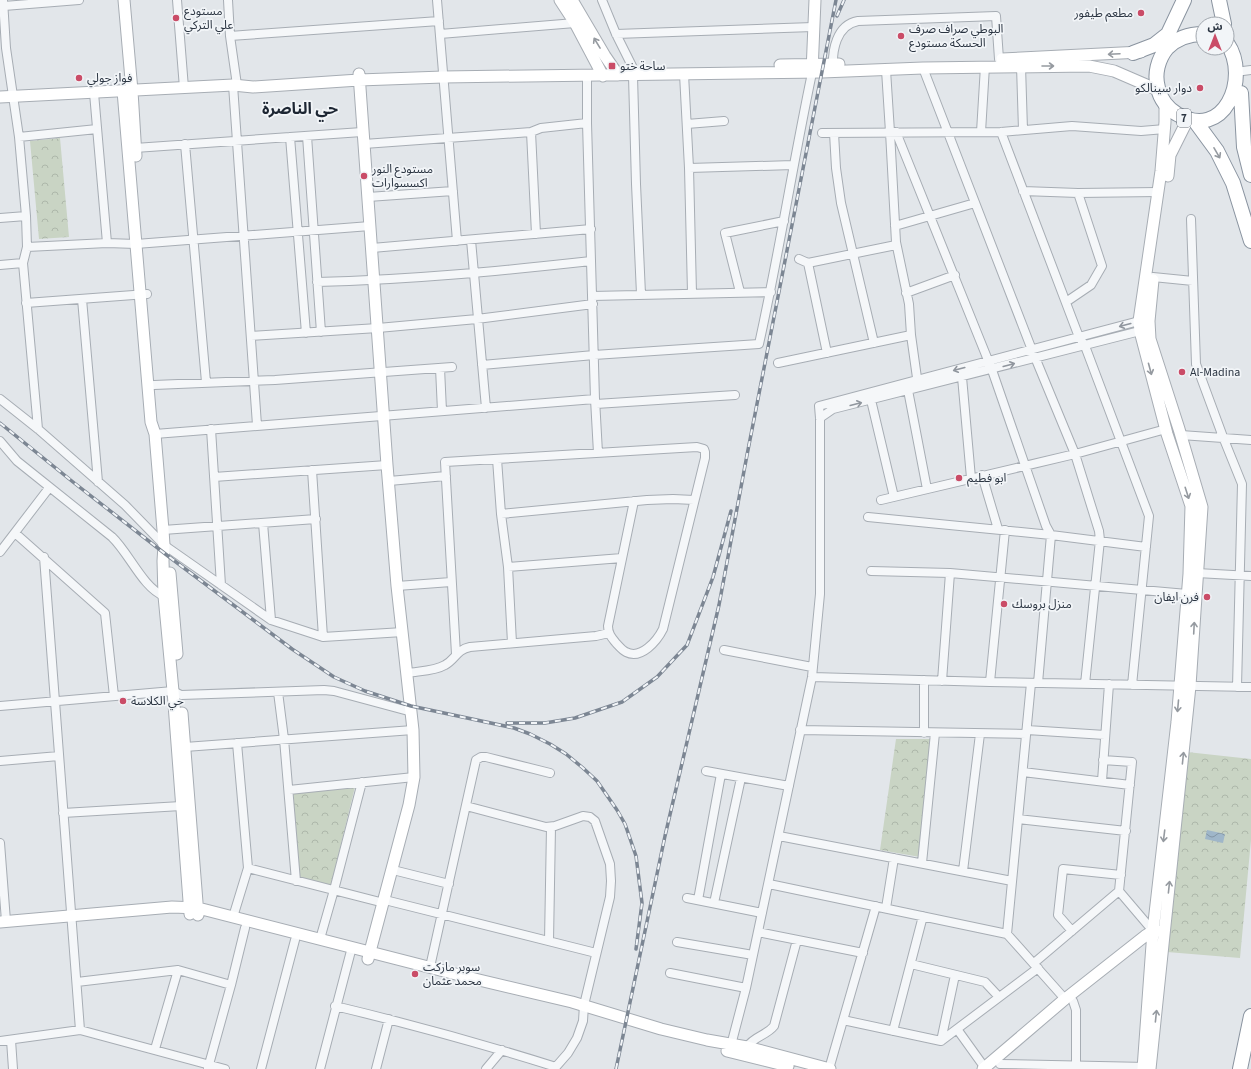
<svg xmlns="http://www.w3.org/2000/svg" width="1251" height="1069" font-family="'Source Sans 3','Noto Sans Arabic',sans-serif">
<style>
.forest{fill:url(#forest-crowns)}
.water{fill:url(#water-waves)}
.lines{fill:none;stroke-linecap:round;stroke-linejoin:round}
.street-casing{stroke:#a7adb4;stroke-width:10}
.secondary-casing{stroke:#a7adb4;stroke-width:13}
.highway-casing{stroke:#8a94a0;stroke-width:16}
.street{stroke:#f5f7f9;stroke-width:8}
.secondary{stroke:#fff;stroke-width:11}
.highway{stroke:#fff;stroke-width:14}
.rail-casing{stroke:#7c8693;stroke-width:3.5}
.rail{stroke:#f2f5f8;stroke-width:2;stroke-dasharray:6;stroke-linecap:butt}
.oneway{stroke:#959aa0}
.oneway2{stroke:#90969e}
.poi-dot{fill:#ca4c67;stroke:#f2f5f8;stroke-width:1.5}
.labels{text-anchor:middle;stroke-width:3.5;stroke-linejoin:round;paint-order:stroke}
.shield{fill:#f2f5f8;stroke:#676f79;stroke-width:1}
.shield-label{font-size:11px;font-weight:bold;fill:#2b3542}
.poi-label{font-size:12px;fill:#2b3542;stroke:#f2f5f8;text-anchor:start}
.district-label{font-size:16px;font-weight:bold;fill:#1d2633;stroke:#f2f5f8}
</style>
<defs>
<pattern id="forest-crowns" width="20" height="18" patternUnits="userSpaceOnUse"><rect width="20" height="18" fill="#c9d4c4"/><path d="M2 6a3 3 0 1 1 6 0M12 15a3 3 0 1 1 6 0" fill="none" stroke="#adb7aa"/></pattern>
<pattern id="water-waves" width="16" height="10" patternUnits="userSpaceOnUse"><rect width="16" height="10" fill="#9fb6c9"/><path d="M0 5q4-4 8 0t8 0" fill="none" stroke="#8295a5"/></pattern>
</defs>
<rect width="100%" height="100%" fill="#e2e6ea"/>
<!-- forest -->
<path class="forest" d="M60,138L69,237L39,239L30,141Z
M896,739H930L920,857L880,850Z
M1187,752L1251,759V840L1240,958L1167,952Z
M355,787L331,885L300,878L293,793Z"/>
<!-- water -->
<path class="water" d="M1207,830L1225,834L1223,843L1205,839Z"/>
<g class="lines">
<defs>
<path id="street" d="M3,0L6,48L19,137L26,216L27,247L23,263L38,429
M177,0L184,88
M228,0L230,36L237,85
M437,0L457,241
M602,0L616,34L633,68
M4,6L79,0
M440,34L575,23
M616,34L813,27
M230,36L439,21
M1021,66L1023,130
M923,68L1032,350L1075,454L1099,531L1100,540L1085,684
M833,69C832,51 836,25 858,21L996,16L999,59
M886,70L890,132L896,242L909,304L911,335L918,385
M1243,71L1251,70
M684,74L689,168L692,293
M587,76V123L595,399L598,453
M633,76L636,184L641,294
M233,85L257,425
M94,93L107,243
M687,124L724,121
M531,132L536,234
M896,132L992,370L1046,526L1051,535L1038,683
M981,132L985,66
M1001,132L1079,337L1085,346L1149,516L1132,685
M822,133L1001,132L1072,126L1141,131L1165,129
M834,133L836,168L841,203L874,343
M307,136L321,332
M19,137L97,129
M290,137L306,333
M185,144L206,382
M364,144L531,132L541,128L587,123
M135,148L362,132
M689,168L793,165
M1023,191L1078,193L1158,192
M368,197L453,191
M0,218L26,216
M1191,219L1196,364L1223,437L1242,484L1237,687
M895,226L975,203
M471,240L486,408
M27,247L107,243L136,244L370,226
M372,248L591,229
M799,259L808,263L896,245
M808,263L827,353
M0,265L23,263
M1153,277L1193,281
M317,282C409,280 500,271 591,261
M740,292L725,233L784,221
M906,293L955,275
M592,296L771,292
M82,299L98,482
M1066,302L1091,285L1102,266L1078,193
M26,303L147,294
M251,336L378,328L477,319L593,304
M778,363L911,335
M482,365L594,355L759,344C779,254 793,163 812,73
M440,368L442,411
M962,377L971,478
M154,385L275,380L452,367
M907,385L927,489
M0,399L38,429L125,505L164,545L271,620L323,637L403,632
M871,400L894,497
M596,404L735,395
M820,418L833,409L1140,331L1143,327
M211,429L221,585
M155,434L595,399
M1181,435L1251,440
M0,441L17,461L112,537C129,553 143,588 164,596
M497,459L501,514L508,567L512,643
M312,470L323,637
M982,475L998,529
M214,477L387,465
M389,481L446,476
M881,500L1075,454L1166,429
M501,514L647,500L673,499L694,500
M868,517L1051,535L1146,547
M263,523L271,620
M163,530L316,519
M15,533L105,613L114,696
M0,552L49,488
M44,557L80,1030
M508,567L622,558
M871,571L950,573L1187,594
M1197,573L1251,576
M397,586L451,582
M724,650L812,667
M456,654L445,462L697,447L704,449L705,452V458L663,629C657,641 641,660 626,652C622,650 619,646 616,643C612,638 608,634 608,626L634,501
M408,673C419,671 435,671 445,665C456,659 456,650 470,647L596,636L609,633
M812,677L990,682L1251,687
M942,681L950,573
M990,682L1005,530
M278,692L284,739L296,881
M0,706L173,691L181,695L324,690L334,691L412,712
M800,730L1026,734
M1027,730L1105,735
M924,733V680
M185,747L413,730
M1103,760L1132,762L1119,891L1153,931
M0,761L59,756
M706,771L789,786
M1023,772L1130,785
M1102,781L1109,684
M289,790L414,777
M466,806L546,827L555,826L583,816L590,817L595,821L610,864L611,881L610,897L584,1005L583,1021L577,1038L568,1053L554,1069
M63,813L181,806
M1018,819L1126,831
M779,836L1012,881
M0,843L6,921
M922,863L935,733
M248,868L384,903
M393,870L449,884
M963,871L980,734
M769,884L1007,934L1065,999
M687,898L762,913
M385,900L596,953
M698,900L721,774
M714,903L741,778
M886,908L894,858
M233,917L248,868L237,743
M1072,931L1058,915L1063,869L1121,875
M758,932L863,953
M1007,934L1031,683
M320,939L334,890L362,782
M549,941L551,827
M677,942L753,955
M1034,963L1119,891
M911,964L985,982L999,997
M430,967L476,760L481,757H486L550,773
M670,973L746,988
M77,982L178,970L231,985
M1073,1001L1076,1010V1068
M335,1006C410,1024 483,1044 556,1067
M843,1020L941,1041L1038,968
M957,1029L985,1068
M893,1031L923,916
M11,1040L13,1069
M0,1041L80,1030L225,1069
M941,1041L955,975
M747,1047C754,1036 766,1036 774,1026L797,940
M155,1049L178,970
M730,1049L746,988L812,677L820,594V418L819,406L1139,321H1143
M1000,1064L1147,1067
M208,1068L231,985L245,928
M261,1069L295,940
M320,1069L352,947
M376,1069L389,1019
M486,1069L502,1050
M829,1069L876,906"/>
<path id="secondary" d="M124,0L132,91L136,156
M560,0L575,23L603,76
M572,0L605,56L618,75
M1002,59L1141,52
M780,65L839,64
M812,72L815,0
M359,74L387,465L397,586L413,730L414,777L409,805L368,959
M123,91L151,422L155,434L163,530L164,545L163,561L164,596L173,691L190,914
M0,97L233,85L253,87L359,80L443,77L822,72L923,68L1089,66L1114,71L1158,90
M1168,176L1170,155L1188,119
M170,573L177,654
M182,713L198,915
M0,922L172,907L198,908L479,980L572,1002L661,1029L707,1040L747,1047L830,1069
M727,1051L788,1066
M983,1069L1065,999L1145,936L1153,931H1158
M1143,1069L1153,931L1177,722L1189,574L1191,506L1167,434L1140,331L1139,321L1161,171L1165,122V103
M1150,1069L1190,686L1202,507L1179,429L1150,339L1149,321L1153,280"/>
<path id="highway" d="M1219,0L1224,24
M1203,34C1189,34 1177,38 1167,48C1158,59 1154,74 1158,88C1160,99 1168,109 1177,114C1224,142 1251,78 1227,43
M1133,53L1154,45L1168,34L1184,0
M1241,93L1244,147L1251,175
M1195,121L1217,151L1233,183L1251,241
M1240,1069L1251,1016"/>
</defs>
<!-- street casing -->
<use href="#street" class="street-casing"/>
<!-- secondary casing -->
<use href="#secondary" class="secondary-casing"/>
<!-- highway casing -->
<use href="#highway" class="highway-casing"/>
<!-- street -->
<use href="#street" class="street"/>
<!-- secondary -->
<use href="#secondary" class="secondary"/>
<!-- highway -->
<use href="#highway" class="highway"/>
<defs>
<path id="rail" d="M837,16L844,0
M0,423L73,482L168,556L292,649L334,677L365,691L411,706L514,728L530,734L550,744L566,754L583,768L597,781L617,810L625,824L636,856L642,903L636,949
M507,723H545L575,718L622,702L657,677L687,645L713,577L731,511
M616,1069L665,836L719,605L747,455L836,0"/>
</defs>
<!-- rail casing -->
<use href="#rail" class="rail-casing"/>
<!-- rail -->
<use href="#rail" class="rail"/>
</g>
<!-- one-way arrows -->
<defs><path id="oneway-shaft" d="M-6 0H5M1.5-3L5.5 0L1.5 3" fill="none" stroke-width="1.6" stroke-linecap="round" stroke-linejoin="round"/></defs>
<g class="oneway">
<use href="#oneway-shaft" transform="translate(597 43) rotate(-121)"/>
<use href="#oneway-shaft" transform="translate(1114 54) rotate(177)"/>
<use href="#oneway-shaft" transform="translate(1048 66)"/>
<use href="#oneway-shaft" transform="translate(1217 153) rotate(60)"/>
<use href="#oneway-shaft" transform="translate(1150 369) rotate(75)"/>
<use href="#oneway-shaft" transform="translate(1187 493) rotate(72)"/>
<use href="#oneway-shaft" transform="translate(1194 628) rotate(-87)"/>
<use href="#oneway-shaft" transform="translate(1178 706) rotate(95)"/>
<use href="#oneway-shaft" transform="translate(1183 758) rotate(-84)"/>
<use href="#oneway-shaft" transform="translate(1164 836) rotate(97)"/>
<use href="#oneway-shaft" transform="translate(1169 887) rotate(-84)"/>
<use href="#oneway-shaft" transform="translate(1156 1016) rotate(-84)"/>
</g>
<g class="oneway2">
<use href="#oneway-shaft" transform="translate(1125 325) rotate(165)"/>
<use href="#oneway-shaft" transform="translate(1009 365) rotate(-15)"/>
<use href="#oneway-shaft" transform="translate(959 369) rotate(165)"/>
<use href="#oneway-shaft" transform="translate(856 404) rotate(-14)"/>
</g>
<!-- markers -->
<g class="poi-dot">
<circle cx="1141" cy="13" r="4"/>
<circle cx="176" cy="18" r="4"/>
<circle cx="901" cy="36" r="4"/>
<rect x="608" y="62" width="8" height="8" rx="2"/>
<circle cx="79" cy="78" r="4"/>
<circle cx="1200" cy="88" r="4"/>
<circle cx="364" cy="176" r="4"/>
<circle cx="1182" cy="372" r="4"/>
<circle cx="959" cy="478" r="4"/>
<circle cx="1207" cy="597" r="4"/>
<circle cx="1004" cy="604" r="4"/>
<circle cx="123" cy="701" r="4"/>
<circle cx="415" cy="974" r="4"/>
</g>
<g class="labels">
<!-- shield labels -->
<rect class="shield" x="1177" y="109" width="14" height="18" rx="3"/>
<g class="shield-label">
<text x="1184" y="122">7</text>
</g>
<!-- poi labels -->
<g class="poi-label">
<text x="184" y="15">مستودع<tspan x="184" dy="14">علي التركي</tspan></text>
<text x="1133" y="17" text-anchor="end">مطعم طيفور</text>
<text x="909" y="33">البوطي صراف صرف<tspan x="909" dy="14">الحسكة مستودع</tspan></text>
<text x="620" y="70">ساحة ختو</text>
<text x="87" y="82">فواز جولي</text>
<text x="1192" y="92" text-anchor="end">دوار سينالكو</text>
<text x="372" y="173">مستودع النور<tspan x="372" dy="14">اكسسوارات</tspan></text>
<text x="1190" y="376">Al-Madina</text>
<text x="967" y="482">ابو فطيم</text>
<text x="1199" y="601" text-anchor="end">فرن ايفان</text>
<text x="1012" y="608">منزل بروسك</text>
<text x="131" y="705">حي الكلاسة</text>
<text x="423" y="971">سوبر ماركت<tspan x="423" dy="14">محمد عثمان</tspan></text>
</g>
<!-- district labels -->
<g class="district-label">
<text x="300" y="114">حي الناصرة</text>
</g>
</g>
<!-- north arrow -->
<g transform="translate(1215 36)"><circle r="19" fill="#f2f5f8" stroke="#a2a8af"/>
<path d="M0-3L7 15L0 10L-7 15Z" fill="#ca4c67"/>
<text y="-6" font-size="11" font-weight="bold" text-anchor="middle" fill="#2b3542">ش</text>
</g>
</svg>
